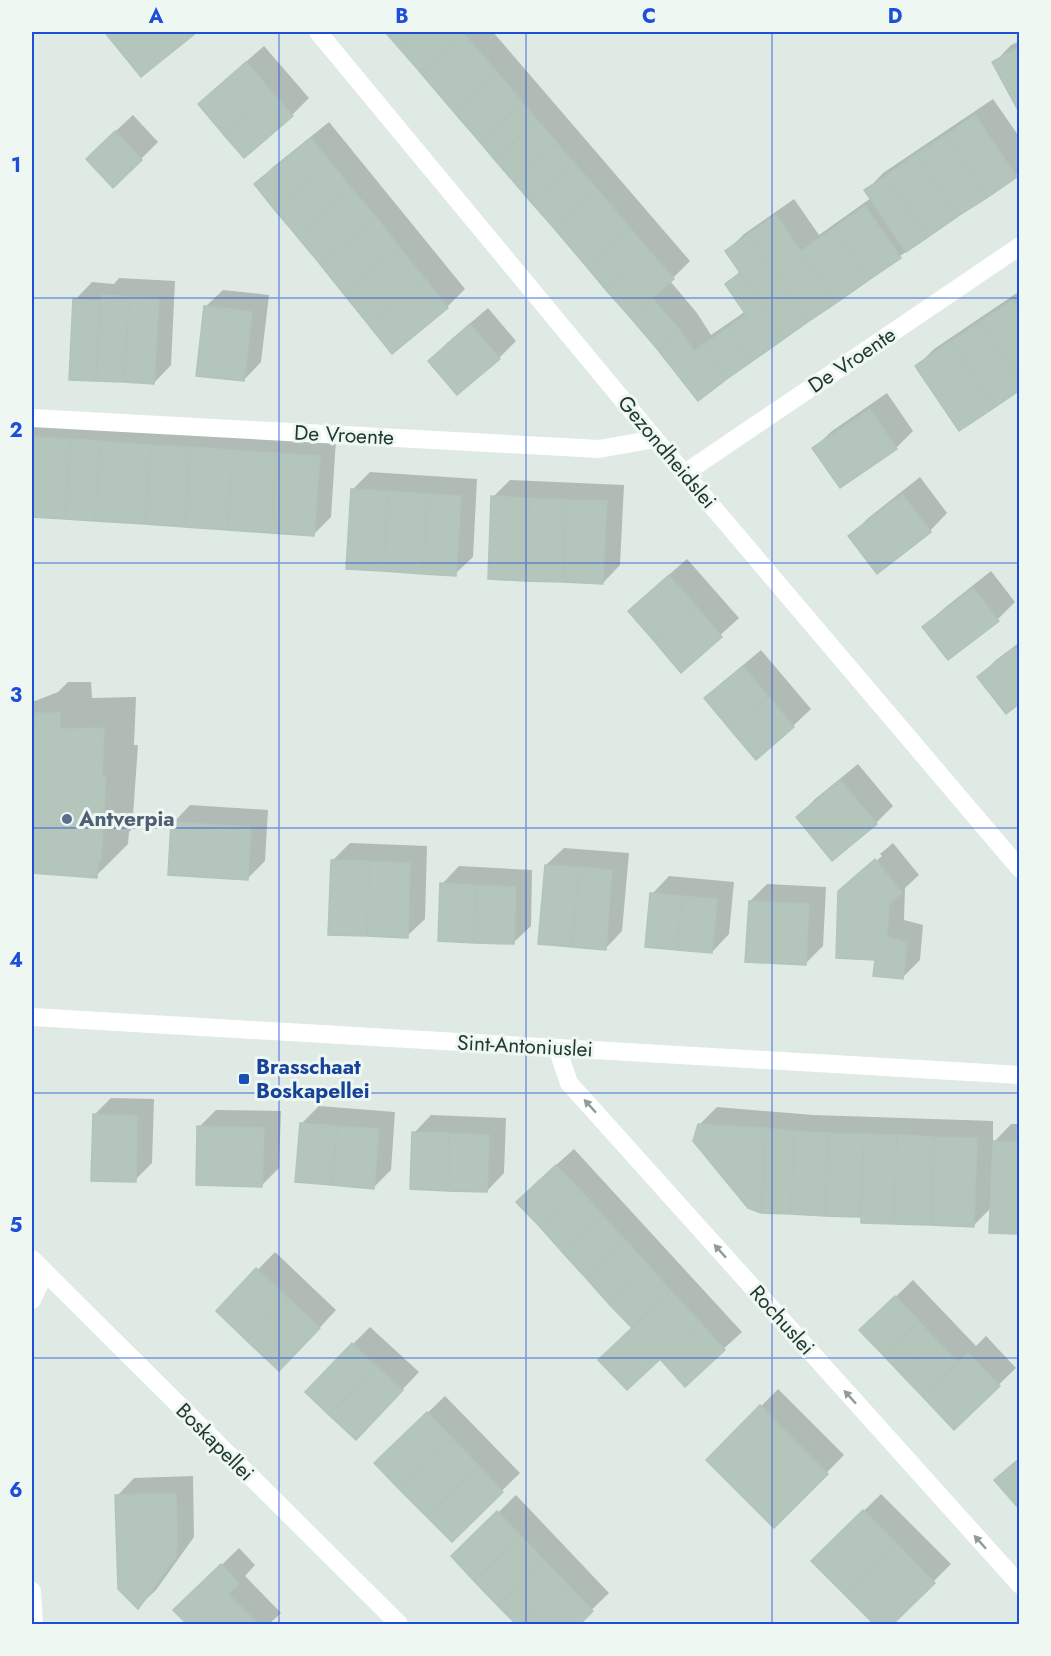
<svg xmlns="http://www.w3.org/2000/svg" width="1051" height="1656" font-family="Jost,sans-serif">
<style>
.shadow{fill:#0003}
.building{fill:#b4c5bc;stroke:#b1c4ba;stroke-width:1.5}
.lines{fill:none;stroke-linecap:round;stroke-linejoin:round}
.minor{stroke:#fff;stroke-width:18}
.oneway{fill:#909c98}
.grid{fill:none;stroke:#1d4ed8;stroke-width:1.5;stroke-opacity:0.55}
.service-dot{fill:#5c6f8a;stroke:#eff7f2;stroke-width:2}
.transit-dot{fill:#1a4fb4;stroke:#eff7f2;stroke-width:2}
.labels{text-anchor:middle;stroke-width:6;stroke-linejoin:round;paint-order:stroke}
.street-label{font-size:21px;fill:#203a30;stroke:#eff7f2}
.service-label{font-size:21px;font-weight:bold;fill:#4e5e75;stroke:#eff7f2;text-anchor:start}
.transit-label{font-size:21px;font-weight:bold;fill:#164399;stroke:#eff7f2;text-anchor:start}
.neatline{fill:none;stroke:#1d4ed8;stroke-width:2}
.grid-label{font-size:20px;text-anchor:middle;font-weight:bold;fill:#1d4ed8}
</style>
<rect width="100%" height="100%" fill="#deeae3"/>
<!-- shadow -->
<path class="shadow" d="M111,32H194L141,74L108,34Z
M387,32H493L690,261L670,281L697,313L711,335L746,311L727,284L740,271L727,251L744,234L794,199L819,235L871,198L866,191L883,173L993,99L1020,138V172L727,377L659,348Z
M1020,41V111L994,63L1011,45Z
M264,46L309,98L292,115L200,104L217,87Z
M133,115L158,142L141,159L105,141Z
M329,122L465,289L447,307L392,351L256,184L273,167Z
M119,278L175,281L171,365L154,383L71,378L75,300L92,282L114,284Z
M223,290L269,295L261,362L244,380L205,307Z
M1020,291V389L917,366L934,349Z
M488,308L516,341L499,358L430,361L447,343Z
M887,393L913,431L896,448H814L832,431Z
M32,418L336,439L331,517L314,534L32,515Z
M370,472L477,479L473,557L455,574L352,490Z
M920,477L947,513L930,531L878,572L850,537L867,519Z
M510,480L624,485L620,565L603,583L493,497Z
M687,559L739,618L681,671L647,594Z
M991,571L1015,602L998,619L924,627L942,610Z
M1020,642V702L979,677L996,660Z
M761,650L811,709L793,726L706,698L724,681Z
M68,682H91L92,698L136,697L134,745H138L132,829L129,832L128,844L96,876L32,872V701H35L58,692Z
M858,764L893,806L876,823L798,817L815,799Z
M190,805L268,810L265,861L248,878L173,823Z
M350,843L427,846L425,919L407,936L332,861Z
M893,843L919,875L905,888L904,920L923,925L920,960L902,978L877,959L855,879L882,856L880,854Z
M564,848L629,853L622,931L605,949L546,865Z
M459,866L532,870L531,926L513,943L442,884Z
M669,876L734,882L729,934L712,952L652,894Z
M767,884L826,887L823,946L805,964L750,901Z
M111,1098L154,1099L152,1163L135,1180L94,1115Z
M319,1106L395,1112L391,1170L374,1187L301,1124Z
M717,1107L813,1115L993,1121V1143L1011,1124H1020V1233L992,1207L973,1226L862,1216L762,1212L699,1125Z
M216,1110L281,1111L279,1168L262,1185L199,1127Z
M431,1115L506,1118L504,1173L487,1191L414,1133Z
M574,1149L742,1332L685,1384L633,1328L535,1184Z
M275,1252L336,1310L297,1352L218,1311Z
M913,1280L976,1346L986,1336L1016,1368L954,1428L861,1330Z
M370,1327L419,1372L373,1421L353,1344Z
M778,1389L844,1455L774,1526L708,1460Z
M445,1396L520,1473L452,1540L376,1463Z
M193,1476L194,1537L156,1590L138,1607L117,1496L134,1478Z
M881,1494L951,1564L891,1624H876L813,1561Z
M516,1495L609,1593L577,1624H518L453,1557Z
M239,1548L255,1565L245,1576L281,1613L269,1624H189L176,1610Z"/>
<!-- building -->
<path class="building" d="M109,32H197L141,77L106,34Z
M385,32H421L400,49Z
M421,32H462L464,34L420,72L400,49Z
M464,34L498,73L453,111L420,72Z
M1020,47V114L992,62Z
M246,62L273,93L224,135L198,104Z
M498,73L523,103L479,141L453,111Z
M273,93L293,116L244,158L224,135Z
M523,103L538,121L494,159L479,141Z
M975,115L1017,177L988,197L946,135Z
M538,121L557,143L513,181L494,159Z
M115,131L142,160L113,188L86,159Z
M946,135L988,197L958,216L916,154Z
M311,138L331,163L274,209L254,184Z
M557,143L574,163L530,201L513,181Z
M916,154L958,216L928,237L886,176Z
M331,163L352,189L296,235L274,209Z
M574,163L597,189L553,227L530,201Z
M886,176L928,237L906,252L864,190Z
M352,189L377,218L320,264L296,235Z
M597,189L630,228L586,266L553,227Z
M865,206L901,258L870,279L835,227Z
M776,215L836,303L809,321L748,234Z
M377,218L399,247L343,293L320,264Z
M835,227L870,279L836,303L801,251Z
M630,228L650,252L606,290L586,266Z
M748,234L809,321L785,338L725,251Z
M399,247L425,279L368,324L343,293Z
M650,252L674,279L630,317L606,290Z
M740,273L785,338L751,362L727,328L746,315L725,284Z
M425,279L448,308L392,354L368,324Z
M101,295L129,297L124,382L96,381Z
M129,297L159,298L154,384L124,382Z
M652,298L680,330L658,350L630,317Z
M73,299L100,301L96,381L69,380Z
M1013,300L1020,309V380L980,322Z
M204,306L252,312L244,381L196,376Z
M980,322L1020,380V390L995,407L951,341Z
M470,324L500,359L457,395L428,361Z
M727,328L751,362L728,378L704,344Z
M680,330L694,351L704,344L728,378L698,401L658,350Z
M951,341L995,407L959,431L915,366Z
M870,409L897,449L840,488L812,448Z
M34,437L71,439L65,519L32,517V472Z
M71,439L100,441L95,521L65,519Z
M100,441L151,445L145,524L95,521Z
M151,445L190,447L185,527L145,524Z
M190,447L233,450L228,530L185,527Z
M233,450L276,453L271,533L228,530Z
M276,453L320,456L314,536L271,533Z
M351,489L388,491L383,571L346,569Z
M388,491L427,494L423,574L383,571Z
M427,494L461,496L456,576L423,574Z
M902,494L931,532L877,574L848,536Z
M491,496L529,498L525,581L488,579Z
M529,498L566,500L563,582L525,581Z
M566,500L607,501L603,584L563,582Z
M669,575L696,606L655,642L628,611Z
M973,588L999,621L948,660L922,627Z
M696,606L722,637L681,673L655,642Z
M1014,648L1020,655V703L1006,714L977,677Z
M743,666L768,696L729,728L704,698Z
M768,696L794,727L756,760L729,728Z
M35,713H60V729L104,728L102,776H106L101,862H98L97,878L32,873V722L35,721Z
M840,780L877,824L832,861L796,817Z
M171,822L251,827L248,880L168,875Z
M875,859L902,893L889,905L887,937L907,942L903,979L873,976L875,960L836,958L838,891Z
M331,860L369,861L367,936L328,935Z
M369,861L410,863L408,938L367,936Z
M545,865L579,867L572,947L538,944Z
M579,867L612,870L606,950L572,947Z
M440,883L476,885L474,943L438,941Z
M476,885L516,887L514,944L474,943Z
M650,893L682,896L677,950L645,947Z
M682,896L717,899L712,953L677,950Z
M749,901L809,904L806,965L745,962Z
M93,1114L137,1116L136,1182L91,1181Z
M300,1123L337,1126L332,1185L295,1182Z
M698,1124L766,1128L761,1213L748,1208L693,1141Z
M197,1126L264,1128L262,1187L196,1185Z
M337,1126L379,1129L374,1189L332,1185Z
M766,1128L794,1131L791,1214L761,1213Z
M794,1131L828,1133L825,1216L791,1214Z
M412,1132L449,1133L448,1191L410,1189Z
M449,1133L489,1135L487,1192L448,1191Z
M828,1133L864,1134L860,1217L825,1216Z
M864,1134L897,1135L894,1224L861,1223Z
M897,1135L934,1137L931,1225L894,1224Z
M934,1137L977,1138L974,1227L931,1225Z
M993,1141L1020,1142V1234L989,1233Z
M556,1165L581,1191L541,1228L516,1202Z
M581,1191L603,1216L563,1253L541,1228Z
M603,1216L626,1241L586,1278L563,1253Z
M626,1241L650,1267L609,1304L586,1278Z
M650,1267L671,1291L632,1328L609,1304Z
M256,1268L288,1298L247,1341L216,1311Z
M671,1291L700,1322L627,1390L598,1360Z
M895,1296L919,1321L883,1355L859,1330Z
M288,1298L320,1328L279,1371L247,1341Z
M919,1321L936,1340L901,1374L883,1355Z
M700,1322L725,1350L685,1387L660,1359Z
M936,1340L958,1362L922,1396L901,1374Z
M352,1343L376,1366L329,1415L305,1392Z
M968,1353L1000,1386L954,1430L922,1396Z
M376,1366L403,1390L356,1440L329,1415Z
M760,1405L790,1436L736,1490L706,1460Z
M427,1412L453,1439L400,1490L374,1463Z
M790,1436L828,1474L774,1528L736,1490Z
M453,1439L479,1466L427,1517L400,1490Z
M1020,1458V1510L994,1480Z
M479,1466L503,1492L452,1542L427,1517Z
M176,1493L177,1556L138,1609L118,1589L115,1495Z
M863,1510L896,1543L844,1594L811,1561Z
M497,1511L521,1536L474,1581L451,1556Z
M521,1536L545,1561L498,1606L474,1581Z
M896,1543L935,1583L893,1624H874L844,1594Z
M545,1561L566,1583L522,1624H516L498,1606Z
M221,1564L239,1583L228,1594L258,1624H187L173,1610Z
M566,1583L593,1611L580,1624H522Z"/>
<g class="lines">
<!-- minor -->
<path class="minor" d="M318,32L655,439L1020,869
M32,418L599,449L655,439
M685,473L1020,246
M32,1017L1020,1075
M557,1048L569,1083L1020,1585
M32,1259L399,1624
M32,1300L45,1272
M32,1591L34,1624"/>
</g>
<!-- one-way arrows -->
<defs><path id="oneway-solid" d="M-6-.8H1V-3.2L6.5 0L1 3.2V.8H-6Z" transform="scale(1.5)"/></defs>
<g class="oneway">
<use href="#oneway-solid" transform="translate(590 1106) rotate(-132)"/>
<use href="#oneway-solid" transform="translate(720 1251) rotate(-132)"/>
<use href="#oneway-solid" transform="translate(850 1397) rotate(-132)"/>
<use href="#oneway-solid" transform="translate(980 1542) rotate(-132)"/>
</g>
<!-- grid -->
<path class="grid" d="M279,32V1624M526,32V1624M772,32V1624M32,298H1020M32,563H1020M32,828H1020M32,1093H1020M32,1358H1020"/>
<!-- markers -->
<circle class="service-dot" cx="67" cy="819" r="6"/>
<rect class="transit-dot" x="238" y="1073" width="12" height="12" rx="3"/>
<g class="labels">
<!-- street labels -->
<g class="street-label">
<text transform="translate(852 360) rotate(-34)" y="7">De Vroente</text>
<text transform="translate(344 435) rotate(3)" y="7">De Vroente</text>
<text transform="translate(667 452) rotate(50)" y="7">Gezondheidslei</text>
<text transform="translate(525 1046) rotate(3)" y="7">Sint-Antoniuslei</text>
<text transform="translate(782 1320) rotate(48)" y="7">Rochuslei</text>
<text transform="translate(215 1442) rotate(45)" y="7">Boskapellei</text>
</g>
<!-- service labels -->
<g class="service-label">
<text x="79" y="826">Antverpia</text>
</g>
<!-- transit labels -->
<g class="transit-label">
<text x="256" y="1074">Brasschaat<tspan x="256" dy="24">Boskapellei</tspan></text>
</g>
</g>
<!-- border -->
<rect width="1051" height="1656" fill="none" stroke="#eff7f2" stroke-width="66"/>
<rect x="33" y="33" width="985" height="1590" class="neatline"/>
<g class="grid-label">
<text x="156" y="23">A</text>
<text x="402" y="23">B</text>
<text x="649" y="23">C</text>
<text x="895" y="23">D</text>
<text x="16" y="172">1</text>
<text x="16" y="437">2</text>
<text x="16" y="702">3</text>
<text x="16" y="967">4</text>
<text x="16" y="1232">5</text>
<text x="16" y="1497">6</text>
</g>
</svg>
